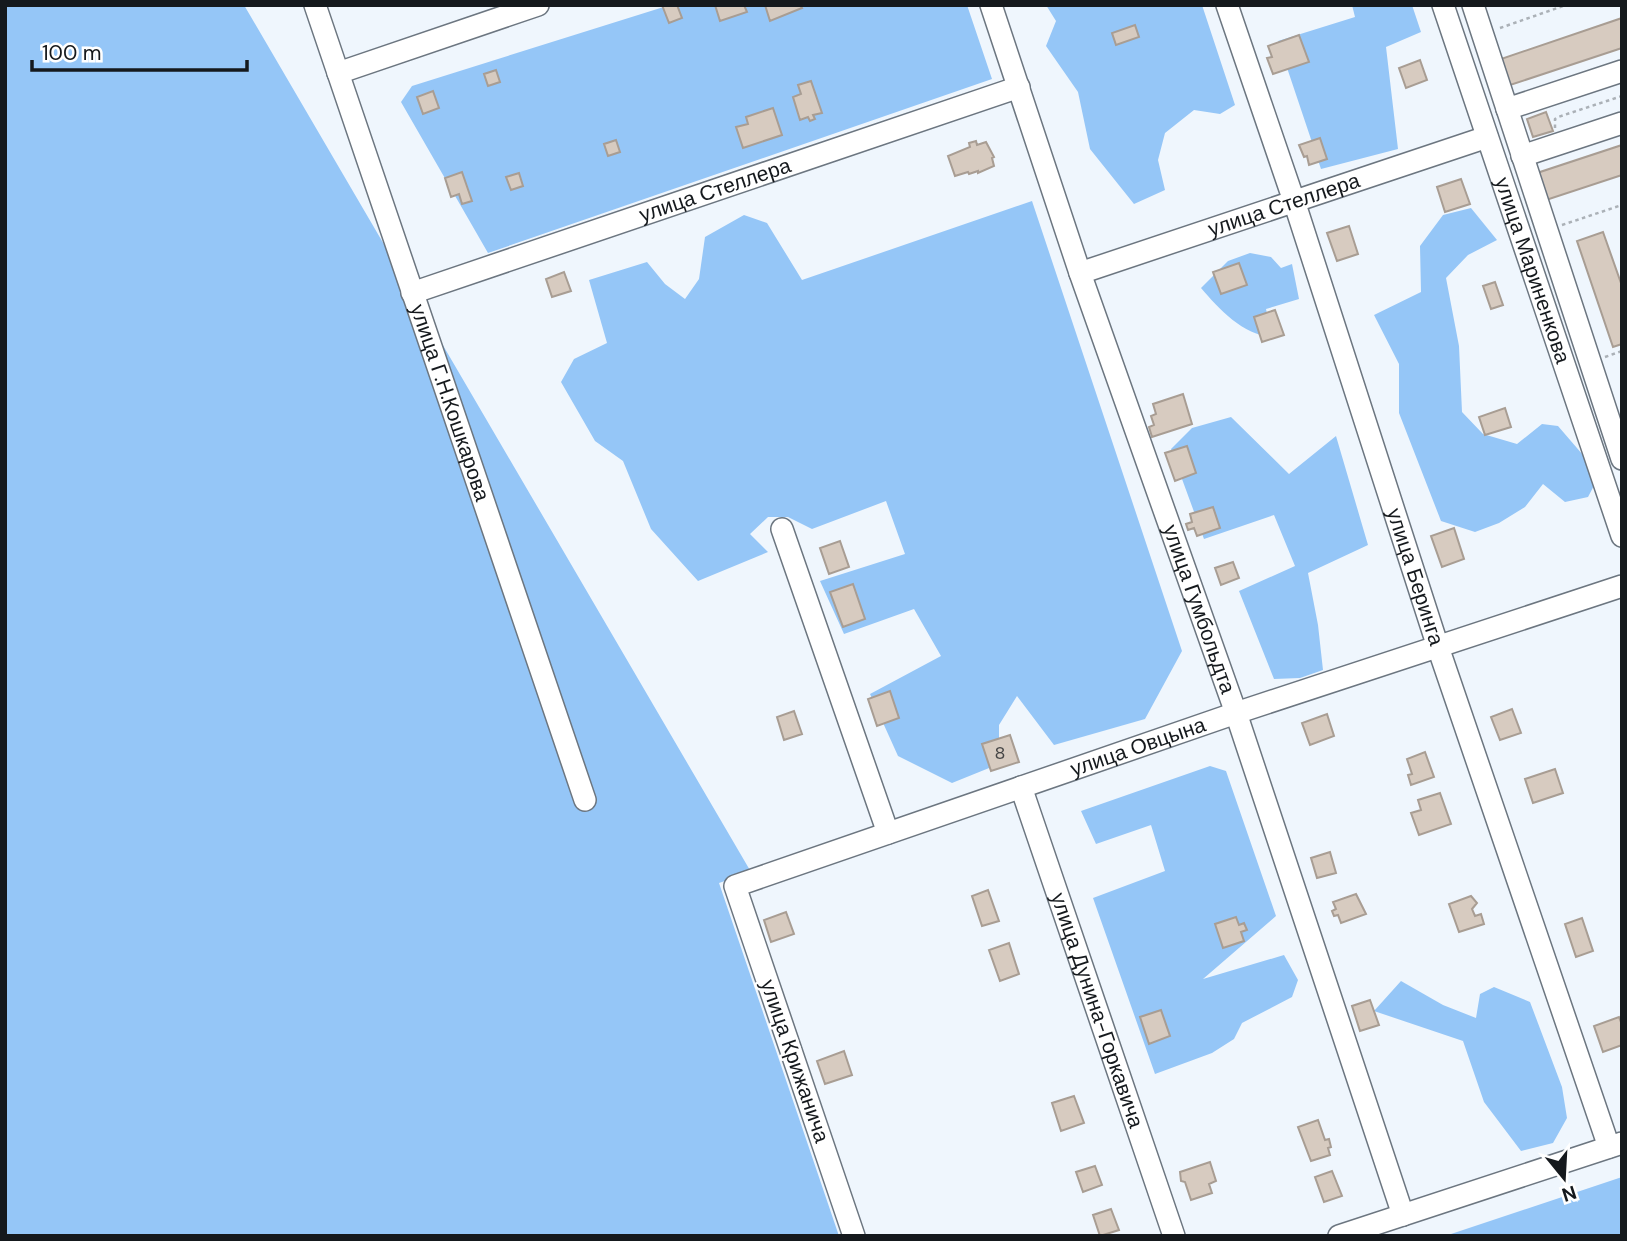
<svg xmlns="http://www.w3.org/2000/svg" width="1627" height="1241" font-family="'DM Sans',sans-serif">
<style>
.green{fill:#95c6f7}
.building{fill:#d7cbc0;stroke:#a89d93;stroke-width:2}
.lines{fill:none;stroke-linecap:round;stroke-linejoin:round}
.minor-casing{stroke:#6c7680;stroke-width:24}
.path{stroke:#abb1b7;stroke-width:2.5;stroke-dasharray:3.5 3.5;stroke-linecap:butt}
.minor{stroke:#fff;stroke-width:21}
.labels{text-anchor:middle;stroke-width:5;stroke-linejoin:round;paint-order:stroke}
.number-label{font-size:18px;fill:#464646}
.street-label{font-size:21px;fill:#15191d;stroke:#fff}
</style>
<rect width="100%" height="100%" fill="#eff6fd"/>
<!-- green -->
<path class="green" d="M5,5H244L751,872L719,883L839,1236H5Z
M670,5H967L992,79L488,253L401,102L412,86Z
M1046,5H1202L1235,105L1220,114L1194,110L1165,133L1158,160L1165,190L1134,204L1090,149L1078,92L1046,46L1056,21Z
M1352,5H1412L1421,32L1386,47L1398,149L1321,169L1278,41L1355,17Z
M1032,201L1182,651L1145,719L1054,745L1017,696L999,725V764L952,783L898,756L870,694L941,656L914,609L844,634L820,581L905,554L886,501L812,529L788,517H768L750,534L768,552L698,581L651,529L623,461L595,441L561,382L574,359L607,343L589,280L647,262L665,284L685,299L699,279L705,237L744,215L767,223L802,280Z
M1471,208L1497,240L1468,255L1446,278L1459,346L1462,412L1483,434L1517,444L1542,424L1558,426L1589,462L1597,480L1588,497L1565,502L1543,484L1525,507L1499,523L1475,532L1441,521L1399,413V364L1374,315L1421,292L1420,246L1443,215Z
M1250,253L1271,257L1281,268L1292,264L1299,299L1266,309L1272,337C1243,335 1219,309 1201,288L1228,261Z
M1231,417L1289,474L1336,436L1368,545L1308,573L1318,625L1323,670L1300,678L1274,679L1239,591L1295,566L1274,515L1204,539L1171,449L1192,428Z
M1210,766L1226,771L1276,916L1203,979L1284,955L1298,980L1292,997L1242,1023L1234,1039L1212,1053L1155,1074L1093,898L1165,871L1151,825L1096,844L1081,811Z
M1401,981L1443,1005L1476,1018L1480,994L1494,987L1530,1002L1562,1087L1567,1118L1553,1143L1521,1151L1484,1102L1463,1041L1374,1011Z
M1622,1177V1236H1445Z"/>
<!-- building -->
<path class="building" d="M662,5H677L682,18L669,23Z
M715,5H744L747,12L720,21Z
M765,5H800L802,8L770,21Z
M1622,18V48L1504,87L1495,61Z
M1135,25L1139,37L1116,45L1112,33Z
M1299,35L1309,62L1273,74L1267,58L1272,57L1268,46Z
M1420,60L1427,80L1406,88L1399,68Z
M496,70L500,82L488,86L484,74Z
M811,81L822,113L813,115L815,119L810,121L808,117L800,120L793,97L801,94L798,85Z
M433,91L439,108L423,114L417,97Z
M773,108L782,135L743,148L736,127L748,124L746,117Z
M1546,112L1553,131L1533,137L1527,119Z
M1320,138L1327,159L1309,165L1307,156L1304,157L1299,145Z
M616,140L620,152L608,156L604,144Z
M976,141L977,145L986,142L994,157L992,158L994,166L978,173V171L969,174L968,172L955,176L948,156L970,147L969,143Z
M1622,145V175L1543,201L1534,174Z
M462,172L472,201L462,204L459,194L451,197L445,178Z
M519,173L523,186L511,190L506,177Z
M1461,179L1470,204L1445,212L1437,187Z
M1349,226L1358,254L1337,261L1327,233Z
M1603,232L1622,286V344L1613,347L1577,241Z
M1239,263L1247,285L1221,294L1213,272Z
M564,272L571,291L552,297L546,279Z
M1495,282L1503,305L1491,309L1483,286Z
M1275,310L1284,335L1262,342L1254,317Z
M1183,394L1192,424L1152,437L1149,427L1154,425L1151,416L1156,414L1153,404Z
M1505,408L1511,427L1485,435L1479,417Z
M1187,446L1196,473L1175,481L1165,453Z
M1213,507L1220,528L1197,536L1194,528L1188,530L1186,524L1192,522L1190,514Z
M1454,528L1464,559L1442,567L1431,536Z
M840,541L849,567L829,574L820,548Z
M1233,562L1239,578L1221,585L1215,568Z
M853,584L865,619L843,627L830,592Z
M890,691L899,718L877,726L868,699Z
M1512,709L1521,733L1500,740L1491,717Z
M794,711L802,734L784,740L777,717Z
M1327,714L1334,736L1310,745L1302,723Z
M1010,735L1019,762L991,771L982,744Z
M1425,752L1434,777L1411,785L1408,775L1412,774L1407,759Z
M1555,769L1563,793L1533,803L1525,779Z
M1440,793L1451,824L1419,835L1411,813L1421,810L1418,800Z
M1330,852L1336,873L1317,878L1311,858Z
M988,890L999,921L982,926L972,896Z
M1356,894L1366,914L1341,923L1338,915L1334,916L1332,911L1336,909L1333,902Z
M1471,896L1477,903L1472,909L1475,916L1481,914L1484,924L1459,932L1449,904Z
M786,912L794,934L771,942L764,920Z
M1236,917L1239,925L1244,923L1247,930L1241,932L1244,941L1223,948L1215,924Z
M1582,918L1593,951L1576,957L1565,924Z
M1009,943L1019,974L1000,981L989,950Z
M1370,1000L1379,1025L1360,1031L1352,1006Z
M1161,1010L1170,1036L1149,1044L1140,1017Z
M1619,1017L1622,1025V1045L1603,1052L1594,1026Z
M844,1051L852,1075L825,1084L817,1061Z
M1074,1096L1084,1123L1061,1131L1052,1103Z
M1318,1120L1325,1140L1329,1139L1331,1147L1328,1148L1330,1155L1311,1161L1298,1127Z
M1210,1162L1216,1181L1209,1184L1212,1193L1191,1200L1185,1182L1181,1181L1180,1172Z
M1095,1166L1102,1185L1083,1192L1076,1172Z
M1332,1171L1342,1196L1324,1202L1315,1177Z
M1111,1209L1119,1230L1100,1236L1093,1215Z"/>
<g class="lines">
<defs>
<g id="minor">
<path id="s1" d="M315,5L585,800"/>
<path id="s2" d="M991,5L1080,273L1236,713L1403,1215"/>
<path id="s3" d="M1227,5L1294,201L1438,647L1609,1147"/>
<path id="s4" d="M1443,5L1622,536"/>
<path d="M1473,5L1622,459"/>
<path d="M338,73L538,5"/>
<path d="M1507,109L1622,71"/>
<path d="M1522,156L1622,123"/>
<path id="s5" d="M1080,273L1487,137"/>
<path id="s6" d="M412,293L1019,87"/>
<path d="M782,529L888,833"/>
<path id="s7" d="M1021,787L1174,1236"/>
<path id="s8" d="M854,1236L735,886L1236,713L1622,586"/>
<path d="M1339,1236L1622,1143"/>
</g>
</defs>
<!-- minor casing -->
<use href="#minor" class="minor-casing"/>
<!-- path -->
<path class="path" d="M1500,28L1566,5
M1555,128V119L1558,117L1622,96
M1562,225L1622,205
M1605,357L1622,351"/>
<!-- minor -->
<use href="#minor" class="minor"/>
</g>
<g class="labels">
<!-- number labels -->
<g class="number-label">
<text x="1000" y="759">8</text>
</g>
<!-- street labels -->
<g class="street-label">
<text dy="7" stroke="none"><textPath href="#s6" startOffset="320">улица Стеллера</textPath></text>
<text dy="7" stroke="none"><textPath href="#s5" startOffset="215">улица Стеллера</textPath></text>
<text dy="7" stroke="none"><textPath href="#s4" startOffset="280">улица Мариненкова</textPath></text>
<text dy="7" stroke="none"><textPath href="#s1" startOffset="420">улица Г.Н.Кошкарова</textPath></text>
<text dy="7" stroke="none"><textPath href="#s3" startOffset="602">улица Беринга</textPath></text>
<text dy="7" stroke="none"><textPath href="#s2" startOffset="639">улица Гумбольдта</textPath></text>
<text dy="7" stroke="none"><textPath href="#s8" startOffset="796">улица Овцына</textPath></text>
<text dy="7" stroke="none"><textPath href="#s7" startOffset="236">улица Дунина-Горкавича</textPath></text>
<text transform="translate(795 1061) rotate(71)" y="7">улица Крижанича</text>
</g>
</g>
<!-- border -->
<rect width="1627" height="1241" fill="none" stroke="#15191d" stroke-width="14"/>
<!-- north arrow -->
<g transform="translate(1564 1178) rotate(162)" stroke="#ffffff" stroke-width="5" paint-order="stroke">
<path d="M0-5L12 26L0 18L-12 26Z" fill="#15191d"/>
<text y="-10" font-size="19" font-weight="bold" text-anchor="middle" fill="#15191d">N</text>
</g>
<!-- scale -->
<path d="M32 60v10h215v-10" fill="none" stroke="#15191d" stroke-width="3.5"/>
<text x="42" y="60" font-size="21" fill="#15191d" stroke="#ffffff" stroke-width="5" paint-order="stroke">100 m</text>
</svg>
